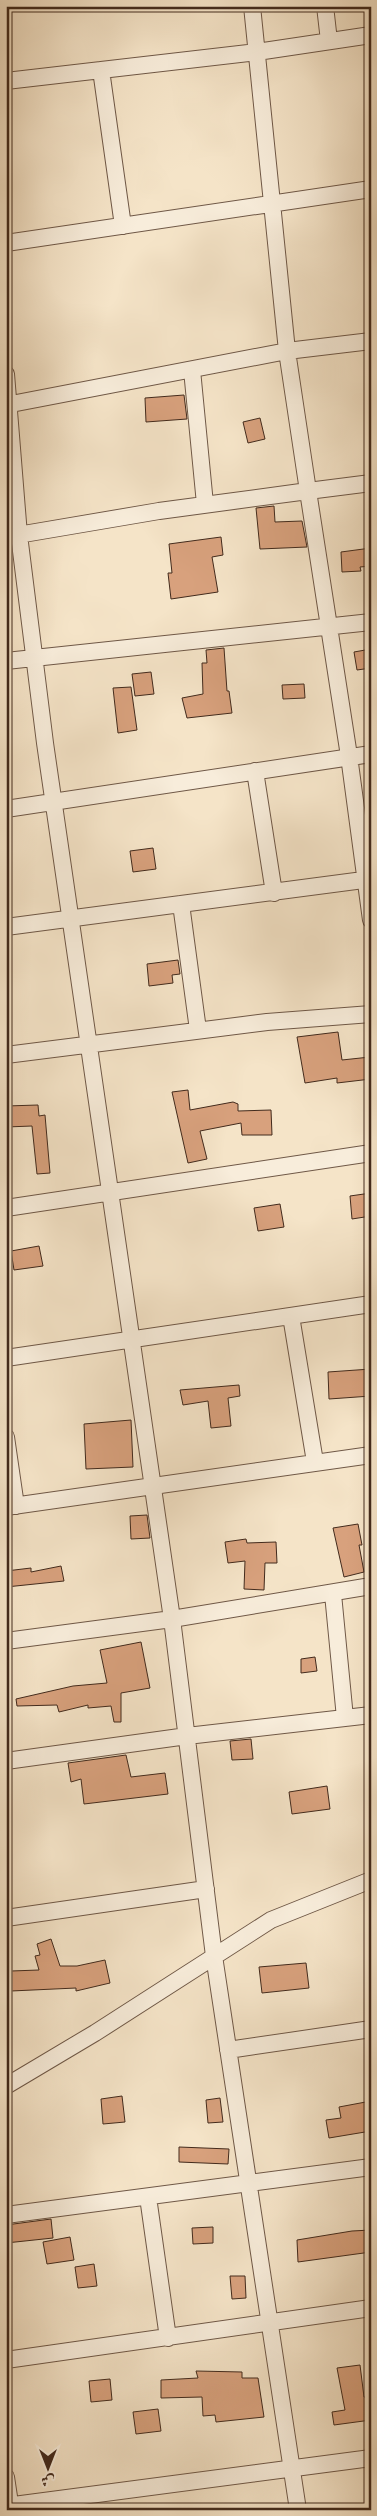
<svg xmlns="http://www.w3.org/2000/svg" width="377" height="2516" font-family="'IM FELL French Canon',Amiri,serif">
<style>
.building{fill:#d8a17d;stroke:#422a1c}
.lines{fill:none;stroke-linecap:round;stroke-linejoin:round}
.street-casing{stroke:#6f5847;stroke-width:18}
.street{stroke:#f8eddb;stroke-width:16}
</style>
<rect width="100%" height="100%" fill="#f5e4c8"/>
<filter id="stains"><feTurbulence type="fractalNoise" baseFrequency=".004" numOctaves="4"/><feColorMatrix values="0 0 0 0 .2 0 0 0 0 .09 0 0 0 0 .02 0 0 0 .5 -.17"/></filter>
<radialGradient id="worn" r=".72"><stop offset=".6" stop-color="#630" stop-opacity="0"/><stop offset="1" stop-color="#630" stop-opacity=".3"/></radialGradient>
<!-- building -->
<path class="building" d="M184,395L187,419L146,422L145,398Z
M260,418L265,439L248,443L243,422Z
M274,506L275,522L302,521L307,547L260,549L256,508Z
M221,537L223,555L212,557L218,592L171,599L168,573H172L169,544Z
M371,548V566L360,567L361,571L342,572L341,552Z
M224,648L227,691H229L232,713L187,718L182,698L203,694L202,663H207L206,650Z
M371,649V668L357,670L354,652Z
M151,672L154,694L135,696L132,674Z
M304,684L305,698L283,699L282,685Z
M131,687L137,730L118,733L113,688Z
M153,848L156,869L133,872L130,851Z
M178,960L180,974L172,975L173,983L149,986L147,964Z
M338,1032L342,1060L370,1057L371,1079L337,1083V1078L305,1083L297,1037Z
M188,1090L190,1110L233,1102L238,1104V1111L271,1110L272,1135H242L241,1123L200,1131L207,1159L188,1163L172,1092Z
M38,1105L39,1116L45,1115L50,1173L37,1174L32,1126L6,1127V1106Z
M371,1193V1216L352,1219L350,1196Z
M280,1204L284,1227L258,1231L254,1208Z
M39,1246L43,1266L14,1270L11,1251Z
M371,1369V1396L329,1399L328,1372Z
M239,1385L240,1396L228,1398L231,1426L211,1428L208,1401L183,1405L180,1390Z
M131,1420L133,1467L86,1469L84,1424Z
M147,1515L150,1538L131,1539L130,1516Z
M358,1524L362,1545H359L364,1572L344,1577L333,1528Z
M246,1539L247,1543L276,1542L277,1563H265L264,1590L244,1589L245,1561L228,1563L225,1542Z
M61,1566L64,1581L6,1587V1571L31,1568V1572Z
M141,1642L150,1688L121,1693V1722H114L111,1706L88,1708V1705L59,1712L57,1705L17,1706L16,1699L73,1686L107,1683L100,1650Z
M315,1657L317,1671L301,1673V1659Z
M251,1739L253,1759L232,1760L230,1741Z
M126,1755L131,1777L165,1773L168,1794L84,1804L81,1779L71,1782L68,1763Z
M327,1786L330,1809L292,1814L289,1792Z
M51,1939L60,1966H77L105,1960L110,1983L76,1991V1988L11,1991V1971L39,1970L35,1956L40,1955L37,1944Z
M306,1963L309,1988L262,1993L259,1967Z
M122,2096L125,2122L103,2124L101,2099Z
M220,2098L223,2122L208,2123L206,2100Z
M371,2101V2131L329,2138L326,2120L341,2118L339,2107Z
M179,2147L229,2149L228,2164L179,2162Z
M51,2219L53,2238L6,2243V2225Z
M213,2227V2243L193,2244L192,2228Z
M371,2230V2252L298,2262L297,2240L352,2231Z
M70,2237L74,2260L47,2264L43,2242Z
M94,2264L97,2286L78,2288L75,2267Z
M230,2276H245L246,2298L232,2299Z
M360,2365L364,2397H371V2420L334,2425L332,2412L345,2410L337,2368Z
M196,2371L242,2372V2378H258L264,2417L216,2422L215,2415L203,2416L202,2397L161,2398V2380L198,2378Z
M110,2379L112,2400L91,2402L89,2381Z
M158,2409L161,2431L136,2434L133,2412Z"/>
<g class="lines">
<defs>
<path id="street" d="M325,6L329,41
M101,70L123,226
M6,81L257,52L371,35
M6,243L371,189
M192,370L205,504
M6,374L19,535L45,743L172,1619L214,1956L298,2510
M6,405L287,351L371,341
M371,483L308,491L349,756L371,920
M6,537L159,511L308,491L287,351L252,6
M6,661L371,622
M255,771L274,893
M6,809L371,754
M181,904L198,1030
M6,927L371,879
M6,1055L267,1022L371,1014
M6,1208L371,1153
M291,1316L315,1462
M6,1358L371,1304
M6,1437L16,1506
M6,1507L371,1455
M333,1594L345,1718
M6,1641L172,1619L371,1586
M6,1761L187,1736L371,1715
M6,1918L206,1889
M228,2050L371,2029
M6,2086L95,2033L271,1920L371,1880
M148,2197L168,2338
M6,2215L371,2167
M6,2360L371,2308
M6,2477L11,2510
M6,2506L371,2458"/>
</defs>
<!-- street casing -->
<use href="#street" class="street-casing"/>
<!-- street -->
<use href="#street" class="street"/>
</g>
<!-- margin -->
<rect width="377" height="2516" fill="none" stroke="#f5e4c8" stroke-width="25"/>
<rect x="8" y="8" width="362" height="2501" fill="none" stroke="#422a1c" stroke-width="2.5"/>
<rect x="12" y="12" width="352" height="2491" fill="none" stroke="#422a1c"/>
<!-- north arrow -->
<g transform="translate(48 2468) rotate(180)" stroke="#f8eddb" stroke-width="4" paint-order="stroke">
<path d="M0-4L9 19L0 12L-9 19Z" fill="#422a1c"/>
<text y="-8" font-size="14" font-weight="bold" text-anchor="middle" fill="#422a1c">ش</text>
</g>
<rect width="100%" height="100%" filter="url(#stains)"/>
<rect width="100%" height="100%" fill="url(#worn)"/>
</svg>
